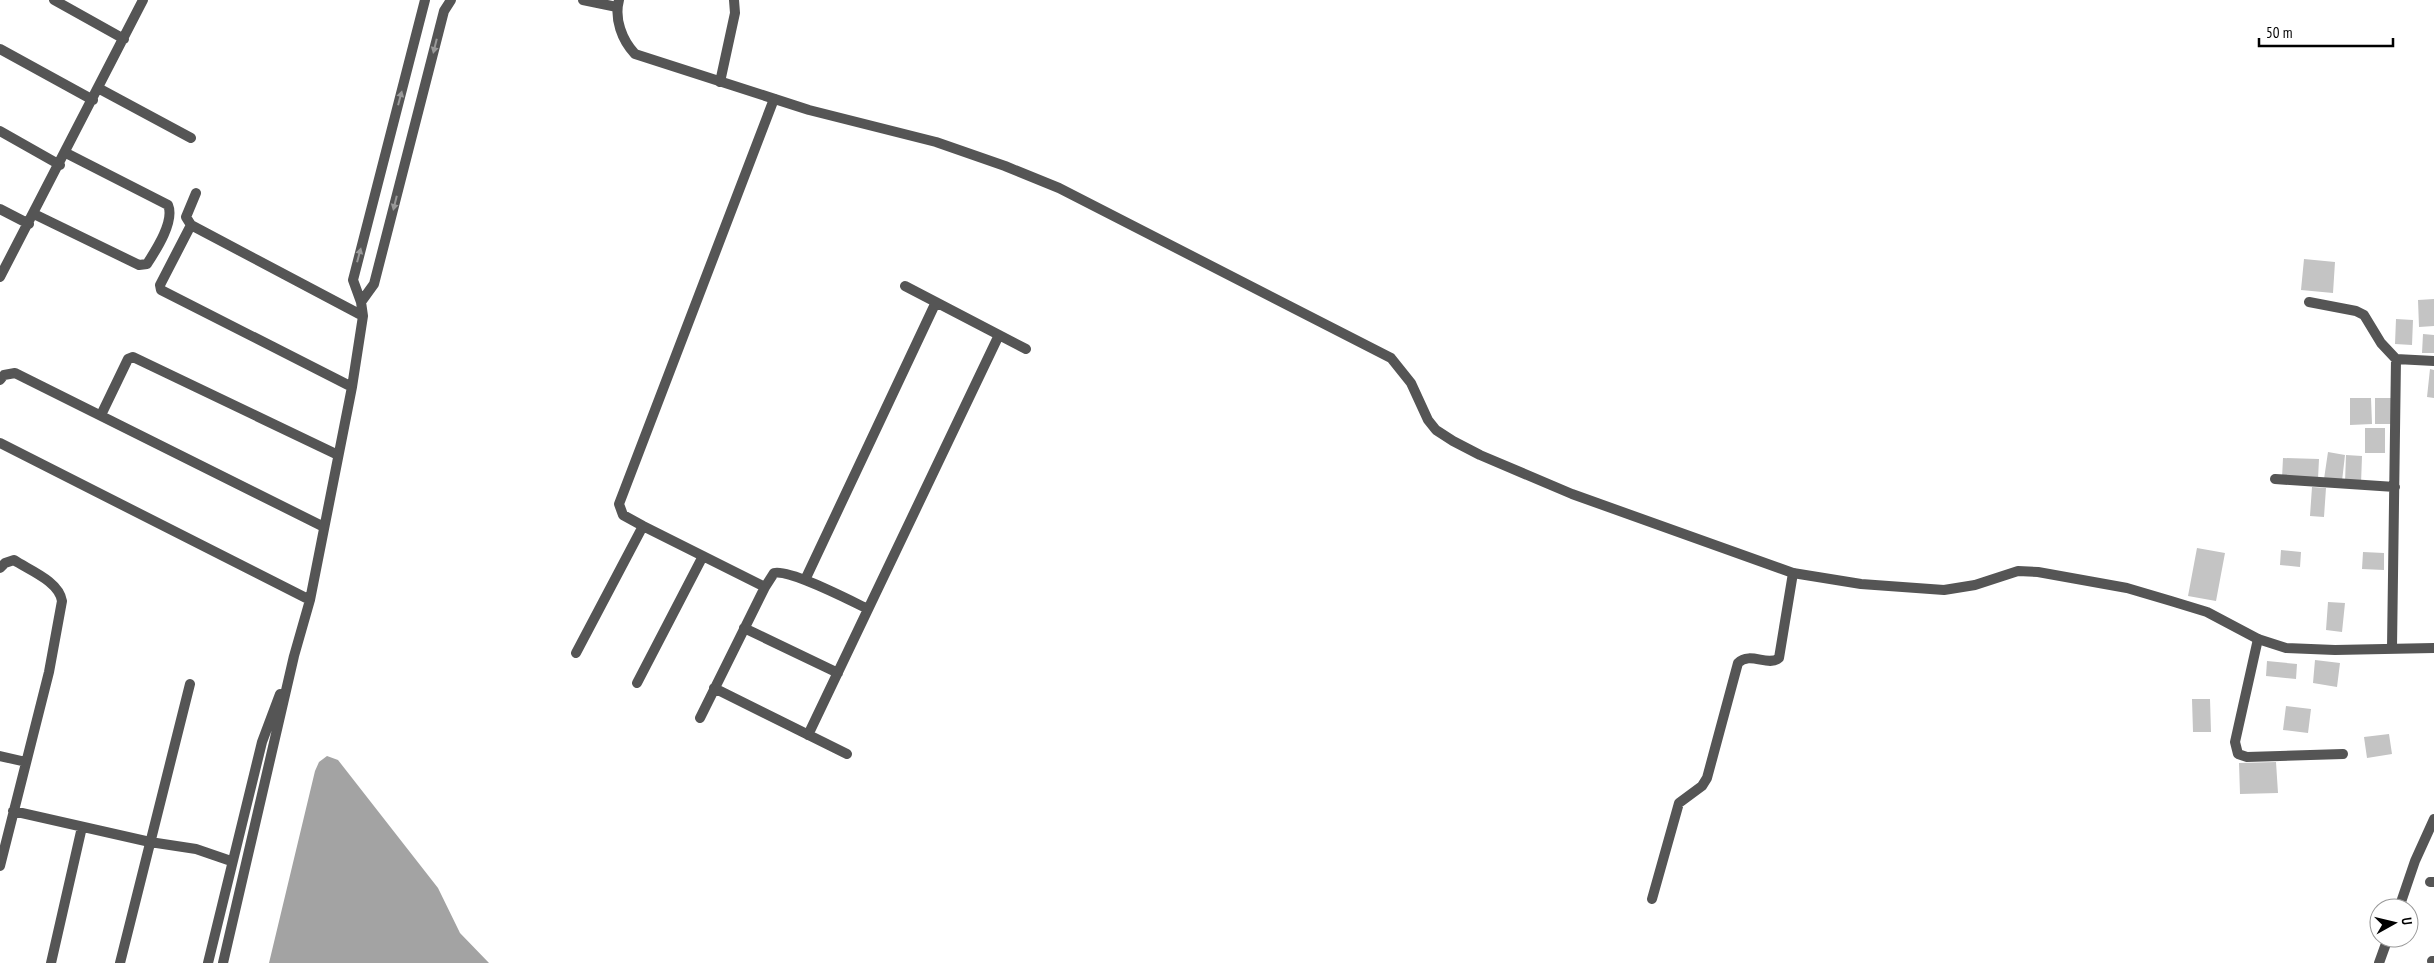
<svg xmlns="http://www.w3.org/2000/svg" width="2434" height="963" font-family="'PT Sans Narrow',sans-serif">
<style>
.water{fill:#a3a3a3}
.building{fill:#c4c4c4}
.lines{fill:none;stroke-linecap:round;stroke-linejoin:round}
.minor{stroke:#555;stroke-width:10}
.tertiary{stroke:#555;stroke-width:10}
.oneway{fill:#999}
</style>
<rect width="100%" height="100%" fill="#fff"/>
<!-- water -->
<path class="water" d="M327,756L338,760L438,888L460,933L489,963H269L315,771L319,762Z"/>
<!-- building -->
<path class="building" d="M2304,259L2335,262L2333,293L2301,290Z
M2434,299V326L2419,327L2418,300Z
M2396,319L2413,320L2412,345L2395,344Z
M2423,334L2434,335V353H2422Z
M2430,369L2434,370V398L2427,397Z
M2350,398H2371L2372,424L2350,425Z
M2375,398H2391V424H2375Z
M2365,428H2385V453H2365Z
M2328,452L2345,455L2342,481L2324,479Z
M2346,455L2362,456L2361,484L2345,483Z
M2283,458L2319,459L2318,479L2282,478Z
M2312,487L2326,488L2324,517L2310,516Z
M2197,548L2225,553L2216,601L2188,596Z
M2281,550L2301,552L2300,567L2280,565Z
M2363,552L2384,553V570L2362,569Z
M2328,602L2345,603L2342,632L2326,630Z
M2315,660L2340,663L2337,687L2313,683Z
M2267,661L2297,664L2296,679L2266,676Z
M2192,699H2210L2211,732H2193Z
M2286,706L2311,709L2308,733L2283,730Z
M2389,734L2392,754L2367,758L2364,737Z
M2276,762L2278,793L2240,794L2239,763Z"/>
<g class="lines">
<!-- minor -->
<path class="minor" d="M54,0L124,39
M583,0L617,7
M0,49L93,100
M720,82L735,13L734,0
M98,88L191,138
M0,131L60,165
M196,193L186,217L191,225L363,316
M0,209L29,224
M34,214L139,265L147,264C156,250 175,221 168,205L66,153
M191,225L160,285L161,290L352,387
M0,277L143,0
M905,286L1026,349
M361,302L374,284L444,11L451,0
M2309,302L2356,311L2364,315L2381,343L2396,359L2434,361
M0,380L4,375L15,373L324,527
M101,415L128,359L133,357L338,455
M0,443L310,600
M2275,479L2395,487
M0,568L5,563L14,560C29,570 59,581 62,601L49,672L0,866
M805,580L936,302
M765,587L643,526L623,515L619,504L774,99
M744,628L838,673
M2258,639L2235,742L2238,754L2247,757L2343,754
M2392,648L2396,359
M576,653L643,526
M637,683L703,556
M714,688L847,754
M700,718L765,587L774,573C790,569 851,601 868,609
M808,735L999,335
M0,756L26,762
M13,811L150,842L196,849L231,861
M2430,882H2434
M1652,899L1679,803L1702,786L1707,778L1738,663C1750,651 1768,667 1779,658L1793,573
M2399,908L2415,861L2434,819
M2432,961H2434
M51,963L82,827
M120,963L190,684
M208,963L262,742L280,694
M223,963L294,656L310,600L352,387L363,316L361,302L353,280L425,0
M2379,963L2388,938"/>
<!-- tertiary -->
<path class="tertiary" d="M619,0C614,19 622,40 635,54L809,110L936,142L1005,166L1059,188L1391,358L1411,383L1428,420L1436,430L1453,441L1480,455L1572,494L1793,573L1861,584L1944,590L1975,585L2018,571L2038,572L2127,588L2171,601L2207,612L2258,639L2286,648L2335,650L2434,648"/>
</g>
<!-- one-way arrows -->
<defs><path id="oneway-solid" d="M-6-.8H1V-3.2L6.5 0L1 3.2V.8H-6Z" transform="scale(1.25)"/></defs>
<g class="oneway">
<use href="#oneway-solid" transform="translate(435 46) rotate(104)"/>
<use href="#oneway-solid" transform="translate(400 98) rotate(-75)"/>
<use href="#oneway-solid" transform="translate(395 203) rotate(104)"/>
<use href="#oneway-solid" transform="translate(359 255) rotate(-75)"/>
</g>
<!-- north arrow -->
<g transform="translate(2394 923) rotate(82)"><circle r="24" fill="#ffffff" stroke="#999999"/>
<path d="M0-4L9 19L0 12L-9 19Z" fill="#000000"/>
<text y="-8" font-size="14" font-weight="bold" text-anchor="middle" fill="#000000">U</text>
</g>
<!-- scale -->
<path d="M2259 38v8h134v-8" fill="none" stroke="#000000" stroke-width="2.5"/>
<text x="2266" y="38" font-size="15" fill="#000000" stroke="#ffffff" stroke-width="4" paint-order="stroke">50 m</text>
</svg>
